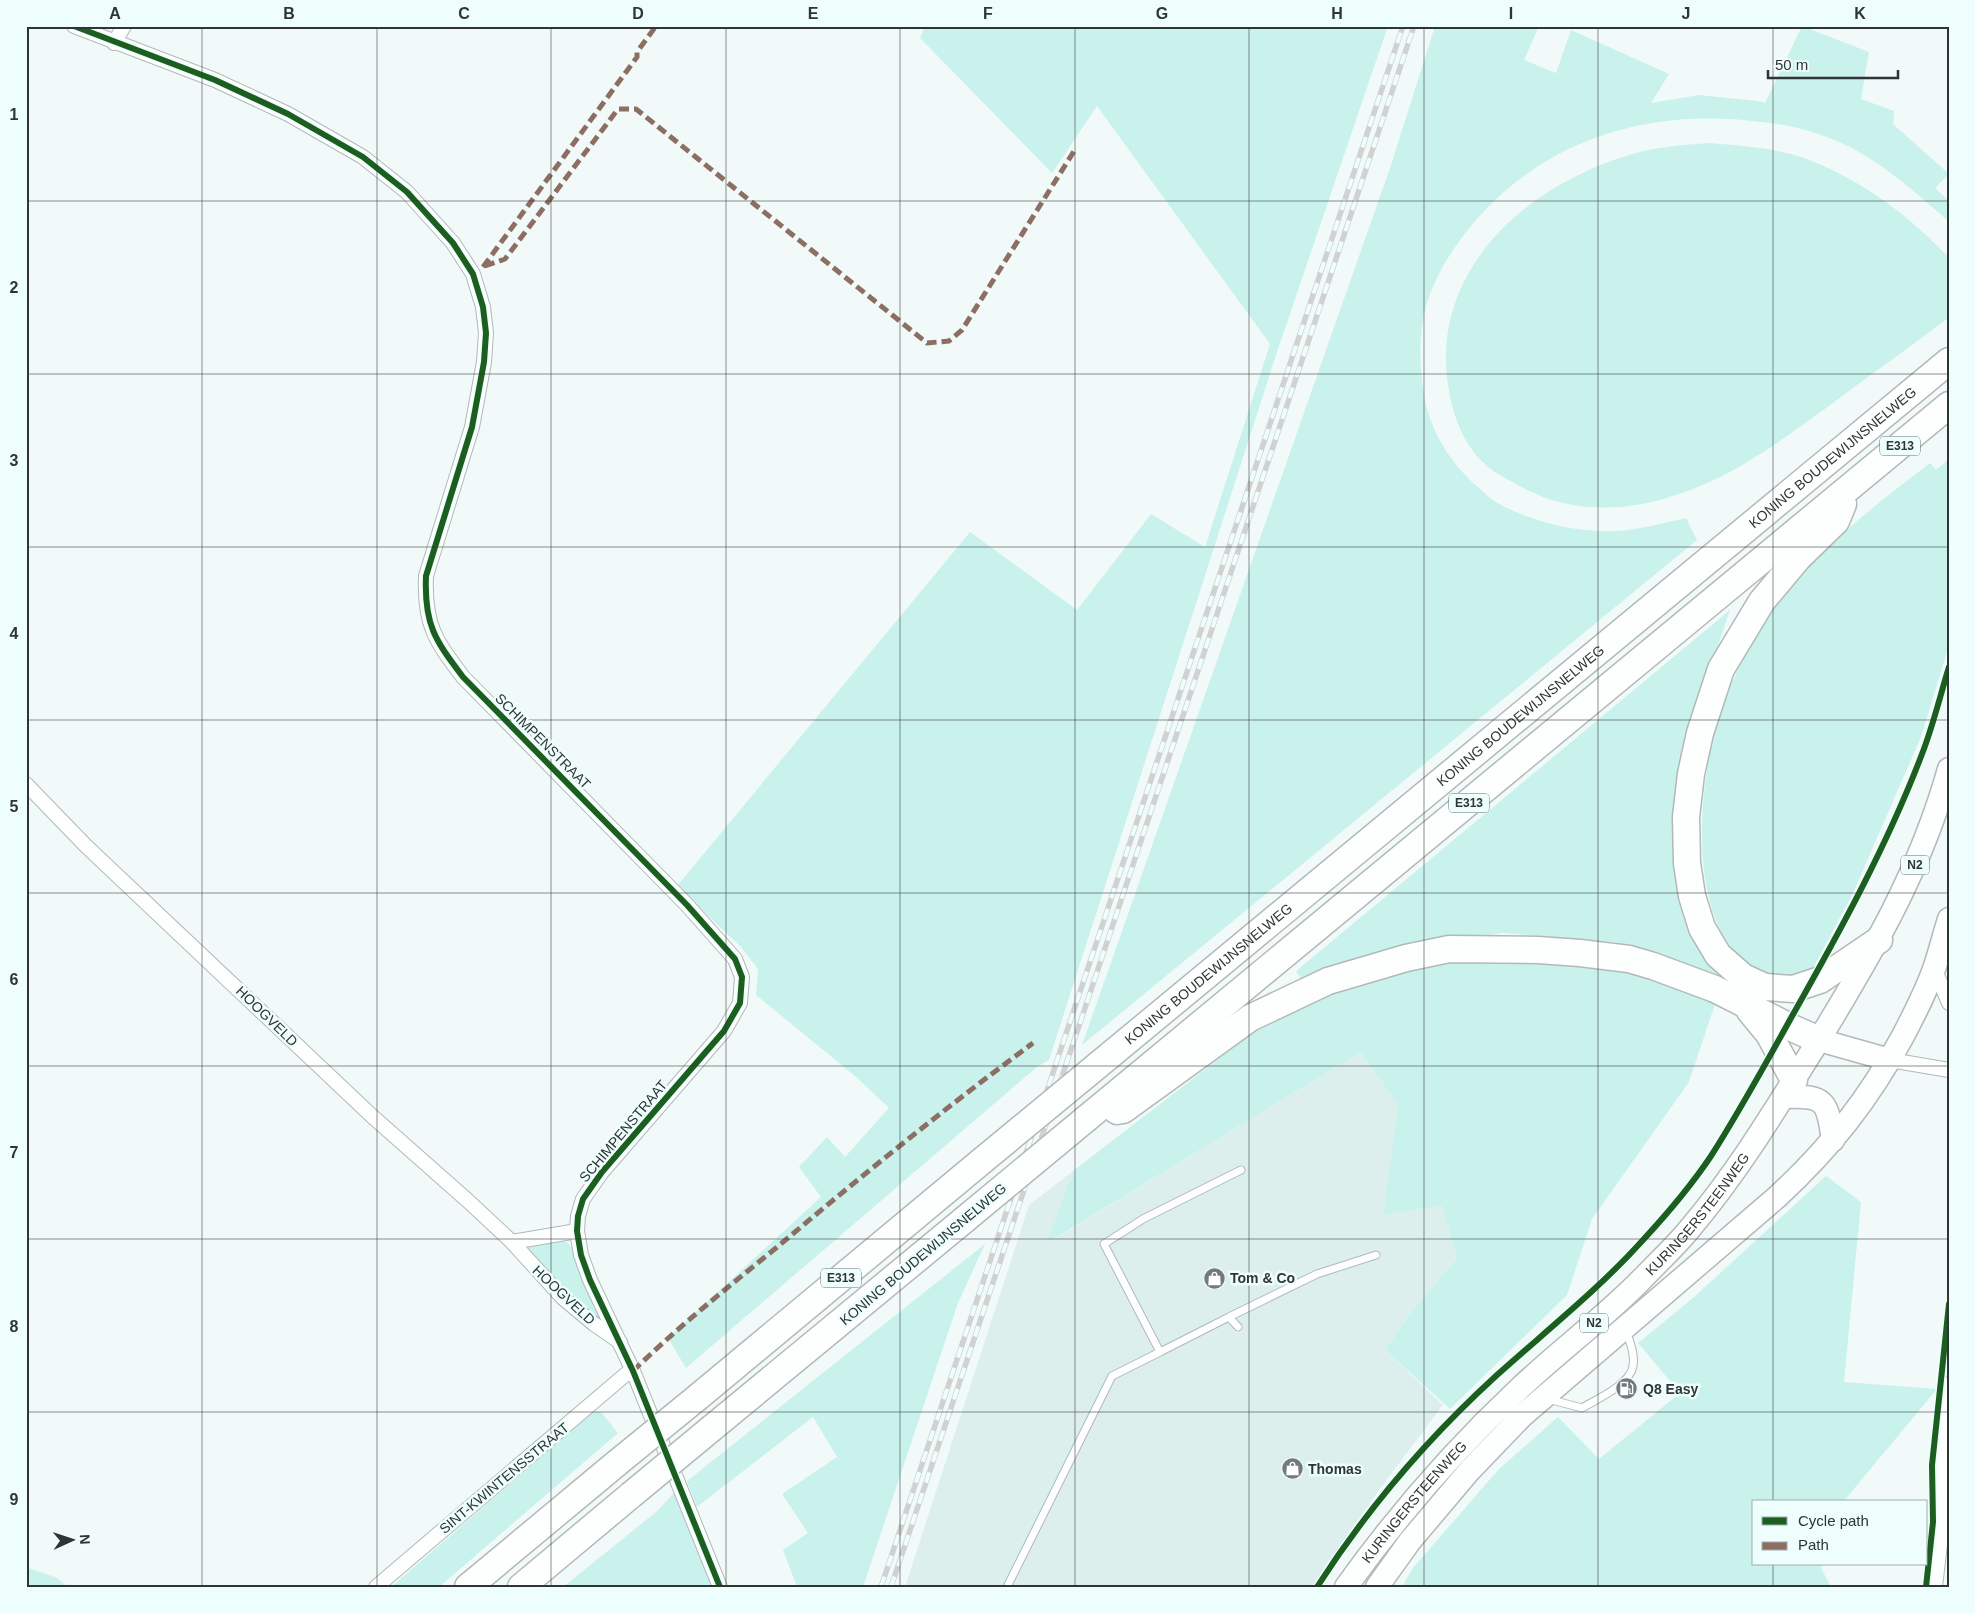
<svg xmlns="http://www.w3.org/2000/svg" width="1975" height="1613" font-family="Helvetica,sans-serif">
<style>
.built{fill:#ddefed}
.green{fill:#c9f2ed}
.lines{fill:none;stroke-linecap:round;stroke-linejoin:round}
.service-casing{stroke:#b2b9b8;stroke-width:9}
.minor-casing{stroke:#b2b9b8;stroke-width:16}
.primary-casing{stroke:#b2b9b8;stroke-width:25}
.motorway-casing{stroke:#b2b9b8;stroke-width:29}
.service{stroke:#fdfefe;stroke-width:7}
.minor{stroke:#fdfefe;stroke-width:14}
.primary{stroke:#fdfefe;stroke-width:22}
.motorway{stroke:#fdfefe;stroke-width:26}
.rail-casing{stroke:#cfd2d1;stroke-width:5.5}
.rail{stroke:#edfefc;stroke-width:4;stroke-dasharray:11;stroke-linecap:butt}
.motorway-bridge-casing{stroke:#b2b9b8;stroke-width:29;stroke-linecap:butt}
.motorway-bridge{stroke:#fdfefe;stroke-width:26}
.quiet{stroke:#8d6e63;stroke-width:5;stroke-dasharray:10 5;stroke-linecap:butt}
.cycleway-casing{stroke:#edfefc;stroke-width:9}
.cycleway{stroke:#1b5e20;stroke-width:6}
.grid{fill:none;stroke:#2f3534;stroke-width:1;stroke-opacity:0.55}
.labels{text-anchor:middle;stroke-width:5;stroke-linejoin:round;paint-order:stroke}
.shield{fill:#edfefc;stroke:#687170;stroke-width:1}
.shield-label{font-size:12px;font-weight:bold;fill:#2f3534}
.street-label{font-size:14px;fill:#2f3534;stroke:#edfefc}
.poi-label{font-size:14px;font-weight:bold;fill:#2f3534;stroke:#edfefc;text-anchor:start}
.neatline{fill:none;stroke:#2f3534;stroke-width:2}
.grid-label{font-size:16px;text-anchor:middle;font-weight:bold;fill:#2f3534}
</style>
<rect width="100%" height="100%" fill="#f1faf9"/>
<!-- built -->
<path class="built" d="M1361,1052L1398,1105L1383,1215L1442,1206L1457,1258L1409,1315L1385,1350L1443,1405L1379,1490L1312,1587H905L1029,1205L1073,1171L1048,1243Z"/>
<!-- green -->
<path class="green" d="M925,26H1388L1277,352L1049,1060L1037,1067L686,1368L668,1338L821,1197L799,1167L827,1137L845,1157L889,1108L855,1076L756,995L758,969L741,947L677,886L970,532L1077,610L1151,514L1205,547L1270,344L1097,106L1052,173L920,38Z
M1435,26H1539L1524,60L1556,73L1571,30L1669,74L1651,103L1699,95L1757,101L1765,103L1802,26L1869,52L1861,99L1894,111L1893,124L1949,174L1935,188L1949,201V222C1911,188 1872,153 1824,136C1800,127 1776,123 1752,121C1652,110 1557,136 1486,209C1462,234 1441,264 1429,297C1418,328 1419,363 1424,396C1431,433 1451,464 1480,489C1485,493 1490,499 1496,502C1534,524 1585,535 1629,530C1648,527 1667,522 1686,518L1697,540L1082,1045L1391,165Z
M1710,143C1744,146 1780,148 1812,161C1864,182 1911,217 1949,258V317C1912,346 1874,372 1837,400C1787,436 1739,474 1679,494C1625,513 1566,514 1516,484C1506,478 1494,473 1486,465C1461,443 1451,410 1447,378C1435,265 1529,185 1629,155C1655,147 1682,145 1710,143Z
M1949,459V645L1921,737L1853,893L1809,976C1798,977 1785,980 1775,979C1768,978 1761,971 1755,968C1684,929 1698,782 1719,718C1731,680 1750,642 1773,610C1815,550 1873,507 1930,463L1936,470Z
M1730,610L1691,726L1675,826L1726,977L1615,942L1503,933L1403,949L1303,982L1296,971Z
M1490,959L1605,966L1654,976L1715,1004L1689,1082L1592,1219L1567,1295L1450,1409L1385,1350L1409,1315L1457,1258L1442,1206L1383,1215L1398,1105L1361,1052L1047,1243L1073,1171L1251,1034L1342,989L1416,968Z
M1826,1176L1861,1202L1844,1382L1937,1389L1843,1502H1754V1564H1823L1821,1568L1831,1587H1402L1412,1569L1499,1469L1558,1417L1599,1459L1680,1393L1638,1343L1693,1298Z
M564,1241L568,1243L573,1250L581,1277L603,1322L599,1323L557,1285L526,1250L527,1245Z
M985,1244L958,1303L863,1587H797L783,1550L808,1533L782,1494L837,1457L813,1417L697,1507L687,1481Z
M593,1412H601L618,1433L439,1587H391Z
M674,1493L712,1587H563L656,1512Z
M26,1567L57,1578L68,1587H26Z"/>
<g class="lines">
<defs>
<path id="service" d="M1229,1317L1317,1274L1376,1255
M1238,1327L1229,1317L1160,1352L1104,1244L1143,1219L1241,1170
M1548,1399L1582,1408C1597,1399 1630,1385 1633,1366C1635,1354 1630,1342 1626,1331
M1007,1587L1112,1376L1160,1352"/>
<path id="minor" d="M74,26L215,80L288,114L363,157L407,192L453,243L473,274L483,307L486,333L484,362L472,427L426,576C424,625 435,640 463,677L687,905L735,959L742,977L740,1003L724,1031L602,1172L583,1199L578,1216L577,1231L581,1255L590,1280L633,1371L720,1587
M114,43L124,26
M26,784L86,846L373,1117L467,1200L512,1242L563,1298L594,1324L620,1342
M1934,968L1949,1003
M1890,1060L1949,1070
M512,1242L577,1231
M376,1587L632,1369
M1935,1587L1943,1519L1940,1459L1949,1384"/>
<g id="primary">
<path d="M1819,1040L1890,1060"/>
<path d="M1784,1097C1826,1095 1827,1101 1833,1140"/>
<path id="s1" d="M1346,1587C1399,1513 1453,1451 1519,1389C1559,1351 1604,1318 1642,1279C1659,1261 1677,1245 1692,1226C1740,1169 1778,1105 1817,1043C1872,953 1920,872 1949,769"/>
<path d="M1377,1587L1410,1541L1470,1470L1522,1416L1777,1197C1831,1147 1868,1100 1903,1036C1915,1013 1927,990 1935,966C1940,951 1944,935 1949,919"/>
</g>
<g id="motorway">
<path d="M1843,504L1836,521L1799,557L1762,601L1721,669L1700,733L1691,774L1686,817L1687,863L1692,896L1702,928L1718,955L1743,977L1765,987L1793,989L1820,980L1879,940"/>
<path d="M1750,1011L1769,1034L1794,1080"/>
<path id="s2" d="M1109,1056L1949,361"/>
<path d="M1117,1111L1123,1110L1250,1018L1328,981L1406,958L1449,949L1538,950L1580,953L1629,959L1653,966L1715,989L1792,1028L1819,1040"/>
<path d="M1087,1118L1949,405"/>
<path d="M698,1397L983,1160"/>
<path d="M712,1428L964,1220"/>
<path d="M468,1587L617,1463"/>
<path d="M521,1587L631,1495"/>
</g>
</defs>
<!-- service casing -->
<use href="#service" class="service-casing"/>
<!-- minor casing -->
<use href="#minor" class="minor-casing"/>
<!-- primary casing -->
<use href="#primary" class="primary-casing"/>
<!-- motorway casing -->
<use href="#motorway" class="motorway-casing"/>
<!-- service -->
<use href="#service" class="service"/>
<!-- minor -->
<use href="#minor" class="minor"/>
<!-- primary -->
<use href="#primary" class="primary"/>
<!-- motorway -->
<use href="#motorway" class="motorway"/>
<defs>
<path id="rail" d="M881,1587L1403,26
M891,1587L1414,26"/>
</defs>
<!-- rail casing -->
<use href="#rail" class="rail-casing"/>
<!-- rail -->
<use href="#rail" class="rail"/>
<defs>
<path id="motorway-bridge" d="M983,1160L1109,1056
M964,1220L1087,1118
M617,1463L698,1397
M631,1495L712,1428"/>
</defs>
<!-- motorway-bridge casing -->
<use href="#motorway-bridge" class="motorway-bridge-casing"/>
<!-- motorway-bridge -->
<use href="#motorway-bridge" class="motorway-bridge"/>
<!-- quiet -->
<path class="quiet" d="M485,266L505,259L618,109H636L927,343L949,341L962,330L1076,148
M483,267L637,57V52L656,26
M633,1371C678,1327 727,1288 776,1248C860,1177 945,1108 1033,1043"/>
<defs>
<path id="cycleway" d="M74,26L215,80L288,114L363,157L407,192L453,243L473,274L483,307L486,333L484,362L472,427L426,576C424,625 435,640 463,677L687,905L735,959L742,977L740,1003L724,1031L602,1172L583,1199L578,1216L577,1231L581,1255L590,1280L633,1371L720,1587
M1317,1587C1367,1509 1429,1437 1497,1375C1546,1331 1599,1289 1643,1240C1667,1214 1691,1186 1711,1156C1739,1112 1765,1065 1791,1018C1839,933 1887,846 1922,754C1933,726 1940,696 1949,667
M1926,1587L1933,1522L1932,1465L1949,1304"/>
</defs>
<!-- cycleway casing -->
<use href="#cycleway" class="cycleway-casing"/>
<!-- cycleway -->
<use href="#cycleway" class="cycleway"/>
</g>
<!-- grid -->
<path class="grid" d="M202,26V1587M377,26V1587M551,26V1587M726,26V1587M900,26V1587M1075,26V1587M1249,26V1587M1424,26V1587M1598,26V1587M1773,26V1502M26,201H1949M26,374H1949M26,547H1949M26,720H1949M26,893H1949M26,1066H1949M26,1239H1949M26,1412H1949M1773,1564V1587"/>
<!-- icons -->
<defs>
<symbol id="shop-disc" viewBox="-11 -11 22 22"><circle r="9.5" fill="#737a79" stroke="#edfefc"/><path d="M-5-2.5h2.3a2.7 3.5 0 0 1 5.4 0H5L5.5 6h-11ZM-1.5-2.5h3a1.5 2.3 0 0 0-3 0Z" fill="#fff"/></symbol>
<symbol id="fuel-disc" viewBox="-11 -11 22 22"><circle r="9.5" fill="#737a79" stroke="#edfefc"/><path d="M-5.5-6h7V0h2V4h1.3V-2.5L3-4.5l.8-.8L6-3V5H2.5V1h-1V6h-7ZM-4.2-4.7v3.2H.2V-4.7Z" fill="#fff"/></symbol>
</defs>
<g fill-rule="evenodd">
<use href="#shop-disc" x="1202" y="1266" width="25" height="25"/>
<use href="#fuel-disc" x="1614" y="1376" width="25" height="25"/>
<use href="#shop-disc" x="1280" y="1456" width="25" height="25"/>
</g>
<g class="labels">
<!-- shield labels -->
<g class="shield">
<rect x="1880" y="436.5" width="40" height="19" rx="4"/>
<rect x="1449" y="793.5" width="40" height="19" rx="4"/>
<rect x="1901" y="855.5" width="28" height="19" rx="4"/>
<rect x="821" y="1268.5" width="40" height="19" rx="4"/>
<rect x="1580" y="1313.5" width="28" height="19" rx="4"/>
</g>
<g class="shield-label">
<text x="1900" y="450">E313</text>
<text x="1469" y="807">E313</text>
<text x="1915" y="869">N2</text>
<text x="841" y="1282">E313</text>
<text x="1594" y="1327">N2</text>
</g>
<!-- street labels -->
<g class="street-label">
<text dy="5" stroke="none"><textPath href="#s2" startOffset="939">KONING BOUDEWIJNSNELWEG</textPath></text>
<text dy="5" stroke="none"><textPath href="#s2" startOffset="534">KONING BOUDEWIJNSNELWEG</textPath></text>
<text transform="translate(543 741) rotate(45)" y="5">SCHIMPENSTRAAT</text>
<text dy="5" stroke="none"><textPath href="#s2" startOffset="129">KONING BOUDEWIJNSNELWEG</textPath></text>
<text transform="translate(267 1016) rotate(44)" y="5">HOOGVELD</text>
<text transform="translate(623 1131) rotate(-50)" y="5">SCHIMPENSTRAAT</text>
<text dy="5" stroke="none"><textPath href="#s1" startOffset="514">KURINGERSTEENWEG</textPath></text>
<text transform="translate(923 1254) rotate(-40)" y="5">KONING BOUDEWIJNSNELWEG</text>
<text transform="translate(564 1295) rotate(43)" y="5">HOOGVELD</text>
<text transform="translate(504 1478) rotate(-40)" y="5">SINT-KWINTENSSTRAAT</text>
<text dy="5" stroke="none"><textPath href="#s1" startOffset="109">KURINGERSTEENWEG</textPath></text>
</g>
<!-- poi labels -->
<g class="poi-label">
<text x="1230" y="1283">Tom &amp; Co</text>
<text x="1643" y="1394">Q8 Easy</text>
<text x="1308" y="1474">Thomas</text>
</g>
</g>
<!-- border -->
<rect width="1975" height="1613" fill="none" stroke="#edfefc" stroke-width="55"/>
<!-- legend -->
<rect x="1752" y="1500" width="175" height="65" fill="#edfefc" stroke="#a1aeac"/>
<rect x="1762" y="1517" width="25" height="8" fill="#1b5e20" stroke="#a1aeac"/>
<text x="1798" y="1526" font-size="15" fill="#2f3534">Cycle path</text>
<rect x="1762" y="1542" width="25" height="8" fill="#8d6e63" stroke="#a1aeac"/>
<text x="1798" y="1550" font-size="15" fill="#2f3534">Path</text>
<!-- north arrow -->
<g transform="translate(72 1540) rotate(87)" stroke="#edfefc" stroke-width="4" paint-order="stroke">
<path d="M0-4L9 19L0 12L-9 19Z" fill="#2f3534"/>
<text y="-8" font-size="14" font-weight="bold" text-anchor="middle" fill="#2f3534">N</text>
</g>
<!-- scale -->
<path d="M1768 70v8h130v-8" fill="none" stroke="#2f3534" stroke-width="2.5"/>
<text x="1775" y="70" font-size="15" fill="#2f3534" stroke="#edfefc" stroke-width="4" paint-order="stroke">50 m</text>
<rect x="28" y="28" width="1920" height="1558" class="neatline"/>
<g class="grid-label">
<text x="115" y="19">A</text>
<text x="289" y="19">B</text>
<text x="464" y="19">C</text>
<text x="638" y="19">D</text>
<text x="813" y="19">E</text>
<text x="988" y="19">F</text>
<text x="1162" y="19">G</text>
<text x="1337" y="19">H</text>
<text x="1511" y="19">I</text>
<text x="1686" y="19">J</text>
<text x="1860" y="19">K</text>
<text x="14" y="120">1</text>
<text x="14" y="293">2</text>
<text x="14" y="466">3</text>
<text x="14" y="639">4</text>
<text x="14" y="812">5</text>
<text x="14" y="985">6</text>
<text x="14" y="1158">7</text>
<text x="14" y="1332">8</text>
<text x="14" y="1505">9</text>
</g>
</svg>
